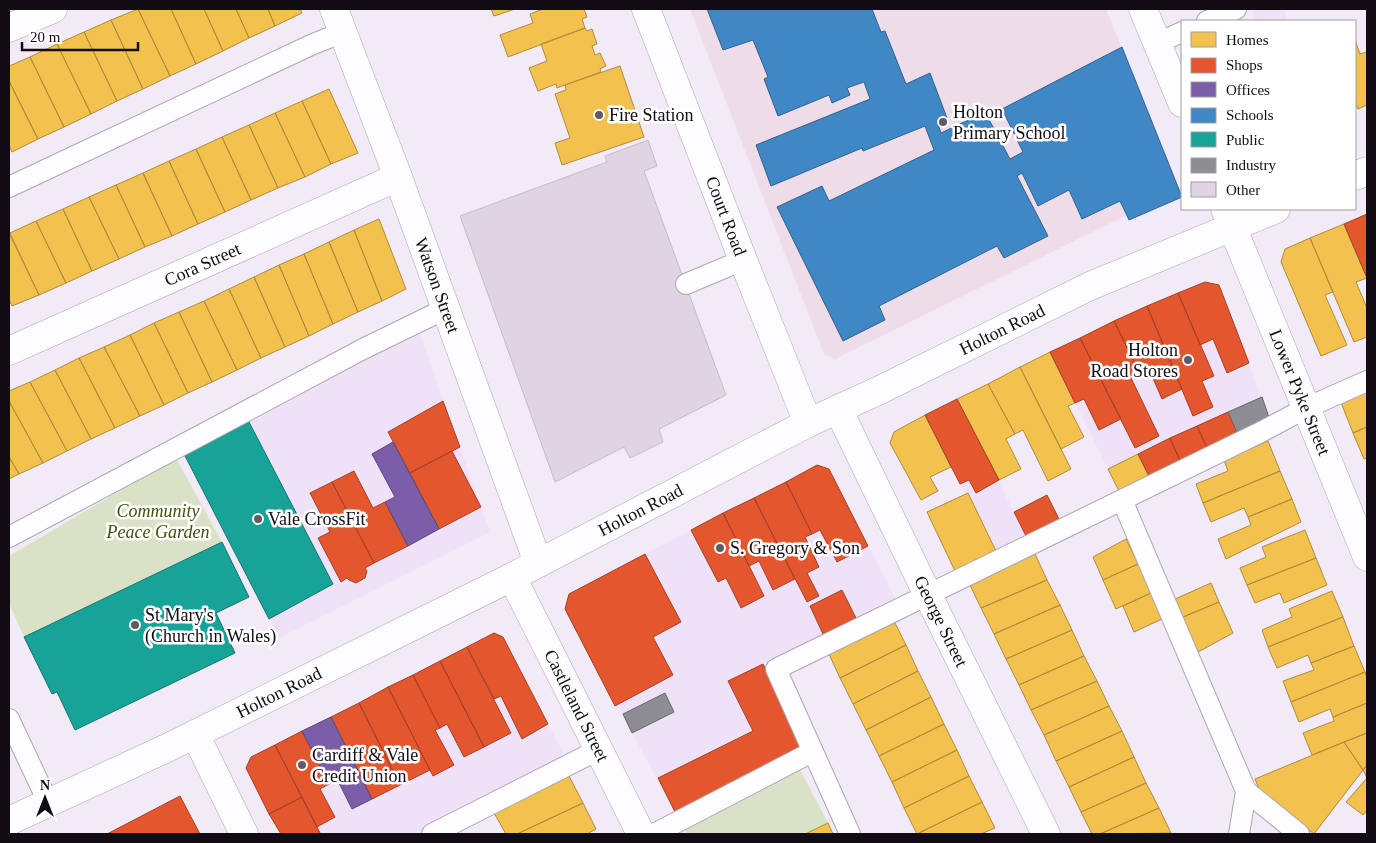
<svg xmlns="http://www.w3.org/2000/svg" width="1376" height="843" font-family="'Times New Roman',serif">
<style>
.built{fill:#efe1f7}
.education{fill:#eedde8}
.green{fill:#d9e2c6}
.homes{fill:#f2c14e;stroke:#ae8b3d}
.shops{fill:#e4572e;stroke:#a54026}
.offices{fill:#7b5ea7;stroke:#5b457b}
.schools{fill:#3f88c5;stroke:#316390}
.public{fill:#17a398;stroke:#157670}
.industry{fill:#8d8d92;stroke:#68666c}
.building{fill:#e0d3e3;stroke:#c4bdc6}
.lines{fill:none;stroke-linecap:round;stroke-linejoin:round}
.lane-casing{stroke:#ada6b0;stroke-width:22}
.street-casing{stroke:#ada6b0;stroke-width:29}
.secondary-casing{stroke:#ada6b0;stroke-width:29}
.lane{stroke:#fdfcfe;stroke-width:20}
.street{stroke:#fdfcfe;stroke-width:28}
.secondary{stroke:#fdfcfe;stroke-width:28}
.poi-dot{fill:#605a63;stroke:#fff;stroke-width:2}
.labels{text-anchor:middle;stroke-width:5;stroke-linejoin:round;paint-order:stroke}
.poi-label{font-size:18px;fill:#110c14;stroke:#fff;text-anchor:start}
.street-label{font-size:18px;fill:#110c14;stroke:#fff}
.park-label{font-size:18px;font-style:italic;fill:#40530c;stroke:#fff}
</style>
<rect width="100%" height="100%" fill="#f2eaf6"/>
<!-- built -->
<path class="built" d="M1257,9H1283L1288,21H1256L1252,11Z
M1205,282L1219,285L1271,423L1120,493L1050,352L1114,321Z
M418,329L490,532L279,638L184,454Z
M957,399L1027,538L996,551L927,512L965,494L925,415Z
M817,465L829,469L896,600L763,664L805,748L675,812L565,609L569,594Z
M494,633L505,640L565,757L414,834H281L246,768L251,757Z"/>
<!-- education -->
<path class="education" d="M690,9H1106L1182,197L1129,220L1127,215L835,359L824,354Z"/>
<!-- green -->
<path class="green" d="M176,458L222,542L24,637L9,603V556Z
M799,768L828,823L805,834H687L683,827Z"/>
<!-- homes -->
<path class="homes" d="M138,9L170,76L143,89L111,20Z
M138,9H171L196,64L170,76Z
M171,9H204L223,51L196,64Z
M204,9H236L249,38L223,51Z
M236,9H268L275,26L249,38Z
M268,9H300L302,13L275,26Z
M491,9H515L494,16Z
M543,9H584L587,17L582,19L585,28L508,57L500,35L533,23L530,14Z
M111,20L143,89L117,101L84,32Z
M585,28L587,31L592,29L597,44L592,46L595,55L600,53L606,66L600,69L601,72L557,88L556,84L538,91L529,68L547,61L541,44Z
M84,32L117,101L91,114L57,44Z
M1355,40L1360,54L1367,52V105L1358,109L1355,101Z
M57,44L91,114L64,127L30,57Z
M30,57L64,127L38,139L9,81V66Z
M620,66L644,137L562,165L555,143L570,138L555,94L566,90L565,85Z
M9,81L38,139L12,152L9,146Z
M329,89L358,153L331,164L302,101Z
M302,101L331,164L305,177L275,113Z
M275,113L305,177L278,188L249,125Z
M249,125L278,188L251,200L222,137Z
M222,137L251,200L225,212L196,149Z
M196,149L225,212L198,224L169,161Z
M169,161L198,224L172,236L143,173Z
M143,173L172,236L145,247L116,185Z
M116,185L145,247L119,259L89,197Z
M89,197L119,259L92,271L63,209Z
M63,209L92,271L66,283L36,221Z
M379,219L406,289L382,301L354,230Z
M36,221L66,283L39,295L10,233Z
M1344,224L1367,278L1356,282L1367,308V337L1354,342L1310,238Z
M354,230L382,301L358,312L329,242Z
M9,233L39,295L12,306L9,299Z
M1310,238L1333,292L1325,295L1347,345L1321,356L1281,262L1285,249Z
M329,242L358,312L333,324L304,254Z
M304,254L333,324L309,336L279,265Z
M279,265L309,336L285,347L254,277Z
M254,277L285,347L261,358L229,289Z
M229,289L261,358L237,370L204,301Z
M204,301L237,370L212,382L179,312Z
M179,312L212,382L188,393L154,323Z
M154,323L188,393L164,405L130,335Z
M130,335L164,405L140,416L104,347Z
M104,347L140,416L115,428L79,358Z
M1050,352L1075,403L1068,406L1084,437L1061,449L1020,367Z
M79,358L115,428L91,439L55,370Z
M1020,367L1071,469L1048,481L1023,430L1015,434L988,384Z
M55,370L91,439L67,451L30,382Z
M30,382L67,451L43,463L9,401V391Z
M988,384L1015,434L1006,439L1021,469L999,480L957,399Z
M1367,389V427L1353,433L1340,400Z
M9,401L43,463L19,474L9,457Z
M925,415L951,467L930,477L938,491L921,500L890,443L894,432Z
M1367,427V458L1364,459L1353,433Z
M1268,441L1280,471L1203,503L1196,484L1228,471L1224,460Z
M1138,454L1150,478L1120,493L1108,469Z
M9,457L19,474L9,479Z
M1280,471L1292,499L1248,517L1244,508L1211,522L1203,503Z
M968,493L996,551L955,571L927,512Z
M1292,499L1301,522L1226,559L1218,539L1251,525L1248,517Z
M1305,530L1316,558L1247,585L1240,568L1266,557L1262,547Z
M1126,539L1138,564L1103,580L1093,557Z
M1035,554L1047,580L981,608L969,583Z
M1316,558L1327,585L1284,603L1280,593L1255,603L1247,585Z
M1138,564L1151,593L1116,609L1103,580Z
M1047,580L1060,605L994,634L981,608Z
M1211,583L1219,602L1183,617L1175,599Z
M1332,591L1343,617L1268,647L1262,630L1292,617L1289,609Z
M1151,593L1162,619L1134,632L1123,606Z
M1219,602L1233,633L1198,652L1183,617Z
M1060,605L1072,630L1006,659L994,634Z
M1343,617L1354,646L1311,663L1308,655L1277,668L1268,647Z
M893,619L906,645L840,678L828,652Z
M1072,630L1084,656L1019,685L1006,659Z
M906,645L918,671L853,704L840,678Z
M1354,646L1365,672L1291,702L1283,681L1314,670L1311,663Z
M1084,656L1097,681L1031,710L1019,685Z
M918,671L931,697L866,730L853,704Z
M1365,672L1367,678V703L1333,717L1330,709L1299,722L1291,702Z
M1097,681L1109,706L1044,735L1031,710Z
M931,697L944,724L879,756L866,730Z
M1367,703V733L1312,755L1303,733L1334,721L1333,717Z
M1109,706L1122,731L1056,761L1044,735Z
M944,724L957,750L892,782L879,756Z
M1122,731L1134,757L1069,787L1056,761Z
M1367,733V765L1363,770L1344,742Z
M1344,742L1363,770L1314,834L1260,791L1255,779Z
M957,750L969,776L904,808L892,782Z
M1134,757L1146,783L1081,812L1069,787Z
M1367,765V810L1363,815L1346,802L1367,778L1363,770Z
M569,776L583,803L517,834H506L493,811Z
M969,776L982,802L917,834L904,808Z
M1146,783L1159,808L1100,834H1092L1081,812Z
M982,802L995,828L981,834H917Z
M583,803L596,829L587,834H517Z
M1159,808L1171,833L1100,834Z
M828,823L833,834H805Z"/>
<!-- shops -->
<path class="shops" d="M1367,214V278L1344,224Z
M1205,282L1219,285L1249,363L1227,373L1213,339L1200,345L1178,293Z
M1178,293L1214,376L1202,381L1213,407L1193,416L1147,306Z
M1147,306L1182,389L1162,399L1148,367L1139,372L1114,321Z
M1114,321L1139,372L1130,376L1159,436L1135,448L1080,338Z
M1080,338L1121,419L1099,430L1084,399L1075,403L1050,352Z
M957,399L999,480L976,493L969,480L960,484L925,415Z
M443,401L460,447L410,473L388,432Z
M1228,412L1239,437L1208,450L1197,426Z
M1197,426L1208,450L1181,463L1170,438Z
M1170,438L1181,463L1150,478L1138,454Z
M452,451L481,507L439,529L410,473Z
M817,465L829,469L868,546L837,562L820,530L812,534L786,482Z
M354,471L373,508L385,502L408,546L374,563L332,482Z
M332,482L374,563L365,568L367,571L365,578L356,583L349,580L347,578L341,582L318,538L330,532L310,493Z
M786,482L812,534L805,537L819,567L807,573L819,596L807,602L754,498Z
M1047,495L1060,521L1027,538L1014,512Z
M754,498L795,579L773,590L759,561L749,566L723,513Z
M723,513L764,596L741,608L726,578L718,582L691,530Z
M645,554L681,622L653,637L673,675L615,706L565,609L569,594Z
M842,590L856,618L823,634L810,606Z
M494,633L503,637L548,724L522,739L501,696L494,699L467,647Z
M467,647L511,733L484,747L440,661Z
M440,661L484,747L464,757L447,724L440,728L413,675Z
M763,664L805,748L675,812L658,778L753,731L728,681Z
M413,675L440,728L435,730L454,765L433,776L388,687Z
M388,687L430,770L400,785L359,703Z
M359,703L400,785L372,799L331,717Z
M302,731L329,784L320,789L335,817L317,827L275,745Z
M275,745L302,797L269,814L246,768L251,757Z
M180,796L200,834H107Z
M302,797L320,833L317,834H281L269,814Z"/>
<!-- offices -->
<path class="offices" d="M393,442L439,529L408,546L385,502L395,497L372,454Z
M331,717L372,799L352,809L337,779L329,784L302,731Z"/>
<!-- schools -->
<path class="schools" d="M707,9H872L881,32L885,31L906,84L930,73L947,118L937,121L941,133L985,112L1010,159L1023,152L1002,109L1122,47L1182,197L1129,220L1120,201L1082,219L1069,190L1038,206L1022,173L1017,176L1048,236L1004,258L997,246L879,306L885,320L843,341L777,207L822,186L829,201L934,150L925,126L863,151L862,148L771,186L756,145L870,99L864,82L847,88L850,95L832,103L829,95L778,116L764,79L768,77L753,40L723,50Z"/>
<!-- public -->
<path class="public" d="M248,420L333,584L269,619L184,454Z
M222,542L249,597L216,613L235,653L75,730L57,692L52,694L24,637Z"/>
<!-- industry -->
<path class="industry" d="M1262,397L1271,423L1239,437L1228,412Z
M665,693L674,712L632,733L623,714Z"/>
<!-- building -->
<path class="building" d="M648,140L657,166L644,171L726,395L659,429L663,442L630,458L624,447L555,482L460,216L607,162L605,156Z"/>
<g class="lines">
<defs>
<path id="lane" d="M1207,21L1236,9
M1158,43L1182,32
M9,187L311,45L343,32
M686,284L743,260
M1122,500L1246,791L1299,834
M9,537L363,349L445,309
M9,719L48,802
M432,834L598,750
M654,834L812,752
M850,834L776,669L1263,431L1306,408L1367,381
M1239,834L1246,791"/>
<g id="street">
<path id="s1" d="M334,9L398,177L538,563"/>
<path d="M1143,9L1182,103"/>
<path d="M9,28L53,9"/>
<path id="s2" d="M1225,209L1367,557"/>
<path id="s3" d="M9,351L398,177"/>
<path id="s4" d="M838,409L924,587L1046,834"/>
<path id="s5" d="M512,577L641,834"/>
<path d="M195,734L244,834"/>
<path id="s6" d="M9,821L167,748L512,577L808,423"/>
</g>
<g id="secondary">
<path id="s7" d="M646,9L743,260L808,423L882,389L1090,286L1276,209"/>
<path d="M1355,176L1367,171"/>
</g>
</defs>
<!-- lane casing -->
<use href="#lane" class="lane-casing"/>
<!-- street casing -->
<use href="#street" class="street-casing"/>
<!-- secondary casing -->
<use href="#secondary" class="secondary-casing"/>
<!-- lane -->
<use href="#lane" class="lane"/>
<!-- street -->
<use href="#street" class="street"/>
<!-- secondary -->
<use href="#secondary" class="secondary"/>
</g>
<!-- markers -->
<g class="poi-dot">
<circle cx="599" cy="115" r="5"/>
<circle cx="943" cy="122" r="5"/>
<circle cx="1188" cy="360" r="5"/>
<circle cx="258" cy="519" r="5"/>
<circle cx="720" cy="548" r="5"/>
<circle cx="135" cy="625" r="5"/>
<circle cx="302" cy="765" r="5"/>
</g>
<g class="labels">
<!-- poi labels -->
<g class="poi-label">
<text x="953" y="118">Holton<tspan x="953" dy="21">Primary School</tspan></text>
<text x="609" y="121">Fire Station</text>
<text x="1178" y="356" text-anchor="end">Holton<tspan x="1178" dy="21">Road Stores</tspan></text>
<text x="268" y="525">Vale CrossFit</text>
<text x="730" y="554">S. Gregory &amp; Son</text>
<text x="145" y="621">St Mary's<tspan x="145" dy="21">(Church in Wales)</tspan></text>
<text x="312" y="761">Cardiff &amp; Vale<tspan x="312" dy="21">Credit Union</tspan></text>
</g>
<!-- street labels -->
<g class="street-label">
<text dy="6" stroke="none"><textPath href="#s7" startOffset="222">Court Road</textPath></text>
<text dy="6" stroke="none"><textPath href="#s3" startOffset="212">Cora Street</textPath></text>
<text dy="6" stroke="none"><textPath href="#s1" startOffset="295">Watson Street</textPath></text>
<text dy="6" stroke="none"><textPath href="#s7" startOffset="660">Holton Road</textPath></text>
<text dy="6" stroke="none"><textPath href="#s2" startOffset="198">Lower Pyke Street</textPath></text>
<text dy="6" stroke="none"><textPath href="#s6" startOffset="704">Holton Road</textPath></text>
<text dy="6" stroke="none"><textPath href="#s4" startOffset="236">George Street</textPath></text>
<text dy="6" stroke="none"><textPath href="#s6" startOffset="299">Holton Road</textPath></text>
<text dy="6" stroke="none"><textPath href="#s5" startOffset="144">Castleland Street</textPath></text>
</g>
<!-- park labels -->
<g class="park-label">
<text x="158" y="517">Community<tspan x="158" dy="21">Peace Garden</tspan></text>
</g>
</g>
<!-- border -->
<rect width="1376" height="843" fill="none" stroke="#110c14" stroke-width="20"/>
<!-- legend -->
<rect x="1181" y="20" width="175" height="190" fill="#ffffff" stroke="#a09ea1"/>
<rect x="1191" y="32" width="25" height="15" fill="#f2c14e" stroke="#a09ea1"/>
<text x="1226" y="45" font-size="15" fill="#110c14">Homes</text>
<rect x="1191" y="58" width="25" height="15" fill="#e4572e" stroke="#a09ea1"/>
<text x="1226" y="70" font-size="15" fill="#110c14">Shops</text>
<rect x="1191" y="82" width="25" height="15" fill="#7b5ea7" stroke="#a09ea1"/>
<text x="1226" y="95" font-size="15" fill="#110c14">Offices</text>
<rect x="1191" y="108" width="25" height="15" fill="#3f88c5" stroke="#a09ea1"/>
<text x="1226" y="120" font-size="15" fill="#110c14">Schools</text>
<rect x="1191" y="132" width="25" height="15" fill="#17a398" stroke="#a09ea1"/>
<text x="1226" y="145" font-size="15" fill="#110c14">Public</text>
<rect x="1191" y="158" width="25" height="15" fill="#8d8d92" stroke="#a09ea1"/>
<text x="1226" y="170" font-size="15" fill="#110c14">Industry</text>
<rect x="1191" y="182" width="25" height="15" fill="#e0d3e3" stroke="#a09ea1"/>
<text x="1226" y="195" font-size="15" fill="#110c14">Other</text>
<!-- north arrow -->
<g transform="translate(45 798)" stroke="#ffffff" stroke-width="4" paint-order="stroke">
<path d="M0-4L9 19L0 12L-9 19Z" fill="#110c14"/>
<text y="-8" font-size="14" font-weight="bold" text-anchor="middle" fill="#110c14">N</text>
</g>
<!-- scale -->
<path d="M22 42v8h116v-8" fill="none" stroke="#110c14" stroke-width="2.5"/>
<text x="30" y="42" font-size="15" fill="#110c14" stroke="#ffffff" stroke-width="4" paint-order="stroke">20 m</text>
</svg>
